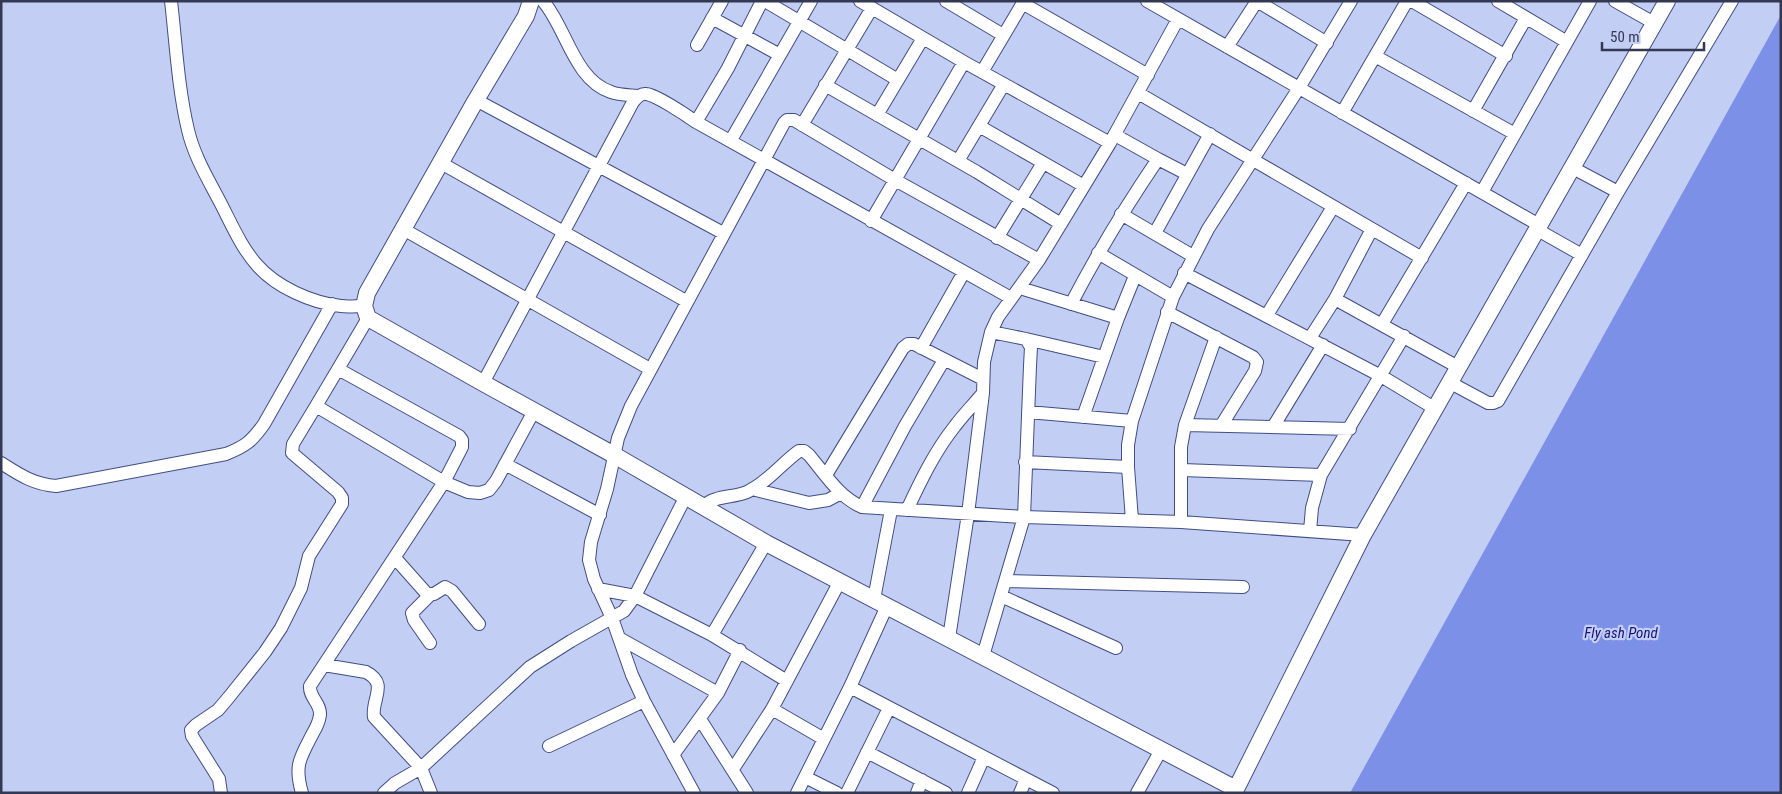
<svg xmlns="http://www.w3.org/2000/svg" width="1782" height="794" font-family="'Roboto Condensed',sans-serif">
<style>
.water{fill:#7c90e7}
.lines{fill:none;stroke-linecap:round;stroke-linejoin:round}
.minor-casing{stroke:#414e83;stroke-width:14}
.tertiary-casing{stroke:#414e83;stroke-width:18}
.minor{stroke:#fff;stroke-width:12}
.tertiary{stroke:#fff;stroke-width:16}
.labels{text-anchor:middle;stroke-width:4.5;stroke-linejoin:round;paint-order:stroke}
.water-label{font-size:15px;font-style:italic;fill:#181378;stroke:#c3cef4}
</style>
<rect width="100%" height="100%" fill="#c3cef4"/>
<!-- water -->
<path class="water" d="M1781,15V793H1350Z"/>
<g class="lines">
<defs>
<path id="minor" d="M171,1C176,44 178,88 188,130C194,156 208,179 220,202C231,223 241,247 257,265C276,287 312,303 341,306C348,307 356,306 364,306
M543,1C566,27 574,80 611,92C619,95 629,95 638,96
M762,1L728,68L696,122L1011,298
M765,1L898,80
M860,1L964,62L1110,143
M946,1L1003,35
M1147,1L1539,225
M1257,1L1327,43
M1412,1L1506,56
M1498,1L1567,42
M1615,1L1654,23
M1022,3L1148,75
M712,18L780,55
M697,45L722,1
M1227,47L1257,1
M1375,56L1515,134
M982,72L1024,1
M825,85L977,172L1061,224
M1138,93L1422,258
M476,100L723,233
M1473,111L1526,18
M1342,113L1407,1
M877,115L923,38
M802,125L872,8
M979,126L1084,186
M731,140L811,1
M1158,159L1187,174
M958,161L1004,84
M441,163L686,301
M1571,167L1618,192
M1482,192L1590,1
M1121,214L1193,256
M871,221L964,62
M403,229L650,369
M1536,229L1582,255
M1155,233L1210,134
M997,238L1043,163
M1098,253L1173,297
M1184,273L1381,376L1434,408
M1020,288L1118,318
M1335,299L1458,367
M1071,304C1097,254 1126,206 1158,159L1115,135
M1167,312L1253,357L1257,362L1255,371L1221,426
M1267,315L1333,207
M1382,324L1466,183
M1310,338L1335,299L1372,229
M1026,339L1104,357
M921,348L964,272
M338,369L316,406L444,482L468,492L480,493L489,490L496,481L534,411
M1449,382L1488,403H1493L1498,401L1618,192L1732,1
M483,383L633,102C636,98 640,93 646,94C656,95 686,115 696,122
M1028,412L1132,421
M1083,417L1118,318L1135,276
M1185,425L1350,429
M1273,427L1323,345
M1025,462L1128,467
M1,463C20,475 33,484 56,486L226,454C246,446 252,441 264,424L332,304
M505,464L600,515
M1182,470L1321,475
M826,475L903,348L908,344H914L983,379
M752,489L809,503L828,500L841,493
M686,496L635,596L712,635L787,681
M704,506C715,495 733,498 747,492C767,483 782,463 799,451H804L809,455C825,474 839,497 862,507L1024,517L1181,522L1363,535
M862,507L905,426L944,360
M907,510C921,480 935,451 955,426C964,414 974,404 983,393
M1132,520L1128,467V445L1132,421L1173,297L1208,229L1299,88L1351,1
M1181,522V447L1185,425L1216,337
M1310,531L1312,508L1321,475L1404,336
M395,558L427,594H434L445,587L452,591L479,624
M1005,581L1243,587
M1001,596L1116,648
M874,599L891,510
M712,635L766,543
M619,638L718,693
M949,638L968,514L983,393L984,362L991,332L998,317L1039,260L1110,143L1178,19
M430,643L414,620L412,613L430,595
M983,656L1024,517L1030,366L1031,347L1026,339L991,332
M324,665L366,672C389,684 371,699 374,717L421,768L431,793
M850,687L1053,793
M772,709L824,739
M700,719L747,793
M549,746L644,701
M867,752L946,793
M673,755L718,693L740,650
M733,769L772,709L840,581
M805,777L837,793
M221,793L219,779L192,736L191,730L196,725L218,710L229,697L265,652L281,628L301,588L309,556L342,504V498L338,492L292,453L293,444L316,406
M302,793C294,765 300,758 313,733C316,728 319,722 320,715C321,703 309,698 310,686L444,482L462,447V440L459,436L338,369L368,318
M384,793L395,783L421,768L530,667L571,641L624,611L635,596L598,589
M694,793L644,701L632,675L612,618L594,579L589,560L591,542L607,489L618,438L631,406L784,123L787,120H794L895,180L1039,260
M797,793L850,687L887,606
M847,793L889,708
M917,793L922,780
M968,793L984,757
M1020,793L1026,779
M1137,793L1161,750"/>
<path id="tertiary" d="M531,1L526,16L476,100L367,293L364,306L368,318L483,383L614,455L766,543L1236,789
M1234,793L1363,535L1667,1"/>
</defs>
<!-- minor casing -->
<use href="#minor" class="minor-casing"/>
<!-- tertiary casing -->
<use href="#tertiary" class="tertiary-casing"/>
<!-- minor -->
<use href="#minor" class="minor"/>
<!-- tertiary -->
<use href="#tertiary" class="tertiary"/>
</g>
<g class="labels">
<!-- water labels -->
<g class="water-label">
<text x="1621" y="638">Fly ash Pond</text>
</g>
</g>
<!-- border -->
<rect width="1782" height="794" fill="none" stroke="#333953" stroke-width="5"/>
<!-- scale -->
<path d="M1602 42v8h102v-8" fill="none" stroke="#333953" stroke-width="2.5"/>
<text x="1610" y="42" font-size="15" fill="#333953" stroke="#c3cef4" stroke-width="4" paint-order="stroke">50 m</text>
</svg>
